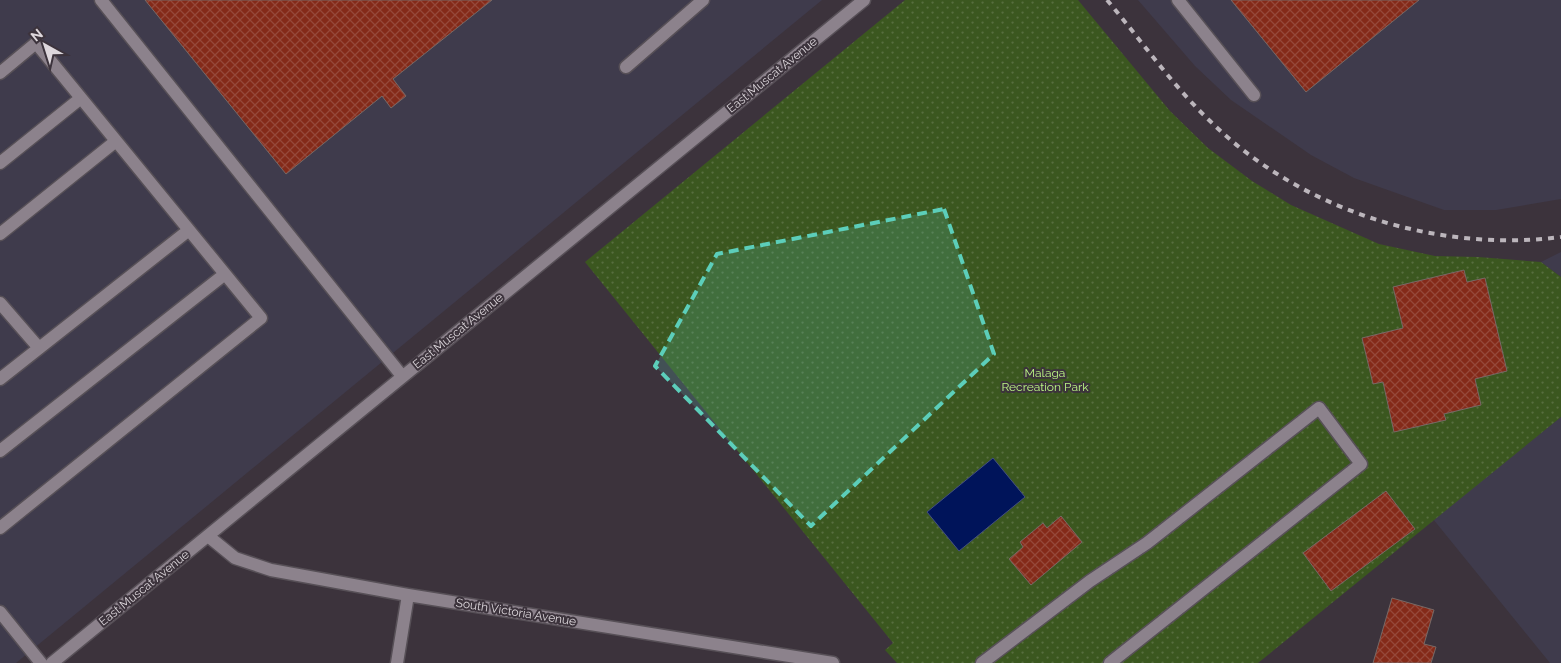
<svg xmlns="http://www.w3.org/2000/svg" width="1561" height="663" font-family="Raleway,sans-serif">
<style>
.industrial{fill:#3f3b4c}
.park{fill:url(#park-dots)}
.water{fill:#00145a;stroke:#424e81}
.building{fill:url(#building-cross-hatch);stroke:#776966}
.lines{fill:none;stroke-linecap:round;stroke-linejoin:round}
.minor-casing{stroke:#575057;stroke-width:15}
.minor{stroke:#8c828c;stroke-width:12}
.rail{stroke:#bcb6bc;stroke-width:4;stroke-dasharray:6 6;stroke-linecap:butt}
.marked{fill:#5cceba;fill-opacity:0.2;stroke:#5cceba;stroke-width:4;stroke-dasharray:10 6;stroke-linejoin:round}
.labels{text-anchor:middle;stroke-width:4;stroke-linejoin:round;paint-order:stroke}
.street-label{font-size:12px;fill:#ddd7dc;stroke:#3c333c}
.park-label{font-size:12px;fill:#bcf785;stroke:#3c333c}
</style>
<defs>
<pattern id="park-dots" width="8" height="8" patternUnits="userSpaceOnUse" patternTransform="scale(1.25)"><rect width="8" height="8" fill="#3b571f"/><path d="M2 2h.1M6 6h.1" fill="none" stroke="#576e3f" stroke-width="1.8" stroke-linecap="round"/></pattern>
<pattern id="building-cross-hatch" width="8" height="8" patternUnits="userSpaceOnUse" patternTransform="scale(1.25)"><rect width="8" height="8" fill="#842a19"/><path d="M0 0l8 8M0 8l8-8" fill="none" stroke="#95483a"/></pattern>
</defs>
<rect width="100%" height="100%" fill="#3c333c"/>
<!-- industrial -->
<path class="industrial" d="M0,0H822L16,663H0Z
M1138,0H1561V199L1496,210H1444L1354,178L1311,155L1231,100L1195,66Z
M1561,252V277L1541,262Z
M1561,417V663H1550L1433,519Z"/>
<!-- park -->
<path class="park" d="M905,0H1078L1170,111L1208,148L1252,181L1291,205L1379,244L1435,256L1478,257L1541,262L1561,277V417L1258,663H897L885,650L893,643L585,262Z"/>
<!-- water -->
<path class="water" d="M993,458L1025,497L959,551L927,512Z"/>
<!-- building -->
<path class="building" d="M145,0H492L393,79L406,96L391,108L382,96L286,174Z
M1231,0H1419L1306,92Z
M1464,270L1467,282L1485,278L1507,371L1475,379L1481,405L1444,414L1446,420L1394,432L1383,382L1373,384L1362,338L1403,328L1393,287Z
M1386,491L1415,529L1331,591L1303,553Z
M1061,516L1082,542L1031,585L1009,559L1023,547L1020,542L1043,523L1047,528Z
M1392,598L1434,610L1424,644L1436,647L1431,663H1373Z"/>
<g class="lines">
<defs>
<path id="minor" d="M101,0L402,376
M1178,0L1254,95
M626,67L703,0
M0,73L36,43L261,318L0,528
M0,163L81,98
M0,234L116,141
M0,303L39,348
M0,379L189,230
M0,451L225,274
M208,536L235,558L271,570L408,595L833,663
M0,612L41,663
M52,663L864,0
M397,663L408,595
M982,663L1090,581L1147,543L1319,408L1361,464L1110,663"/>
</defs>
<!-- minor casing -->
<use href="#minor" class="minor-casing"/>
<!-- minor -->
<use href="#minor" class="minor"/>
<!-- rail -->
<path class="rail" d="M1107,0C1141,40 1172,85 1210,121C1300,210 1436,253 1561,237"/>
</g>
<!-- marked area -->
<path class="marked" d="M944,209L994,354L811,526L655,366L717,254Z"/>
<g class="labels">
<!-- street labels -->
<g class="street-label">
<text transform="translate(772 75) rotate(-39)" y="4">East Muscat Avenue</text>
<text transform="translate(458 331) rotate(-39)" y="4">East Muscat Avenue</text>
<text transform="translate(144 588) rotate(-39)" y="4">East Muscat Avenue</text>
<text transform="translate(516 612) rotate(9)" y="4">South Victoria Avenue</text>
</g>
<!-- park labels -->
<g class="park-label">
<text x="1045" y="377">Malaga<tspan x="1045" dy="14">Recreation Park</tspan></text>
</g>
</g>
<!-- north arrow -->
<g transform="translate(45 45) rotate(321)" stroke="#3c333c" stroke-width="4" paint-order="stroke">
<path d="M0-4L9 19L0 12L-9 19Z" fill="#ddd7dc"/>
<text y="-8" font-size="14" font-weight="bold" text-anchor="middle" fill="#ddd7dc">N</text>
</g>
</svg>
